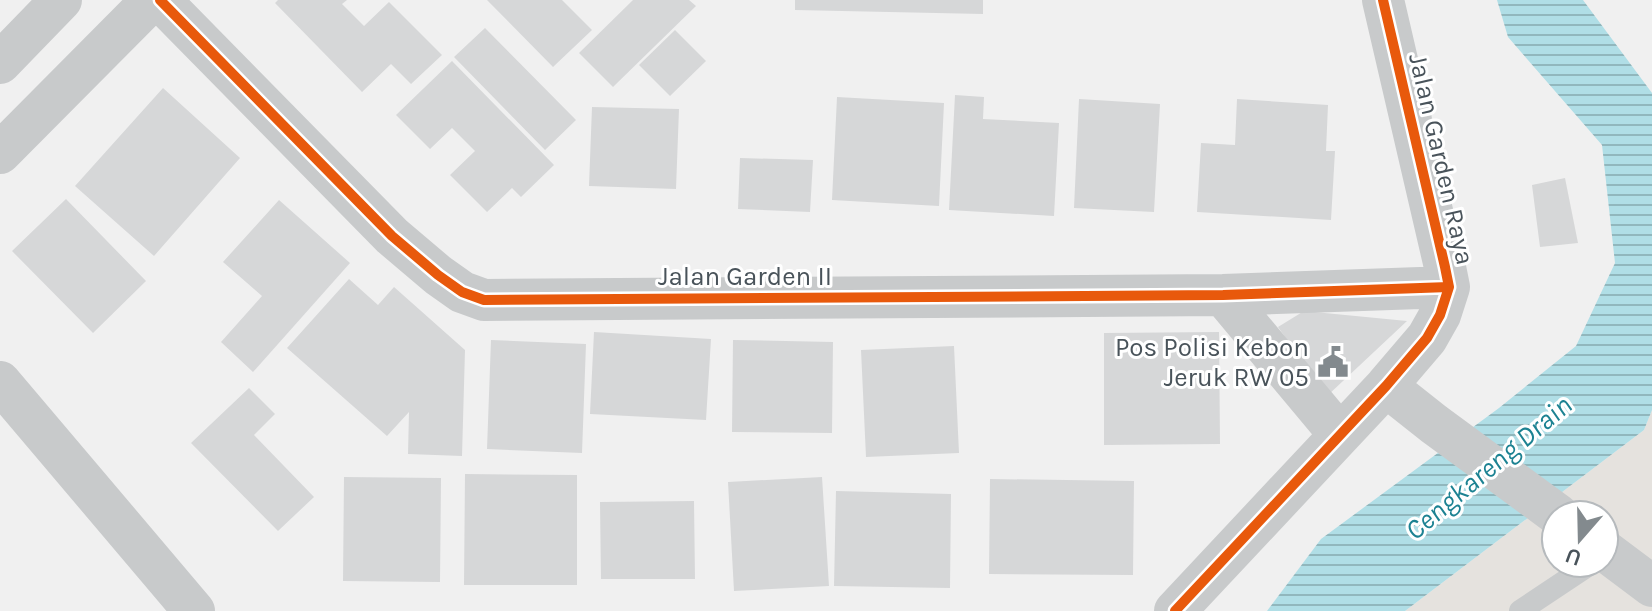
<svg xmlns="http://www.w3.org/2000/svg" width="1652" height="611" font-family="Karla,sans-serif">
<style>
.commercial{fill:#e5e2de;fill-rule:evenodd}
.water{fill:url(#water-rules)}
.building{fill:#d6d7d8}
.lines{fill:none;stroke-linecap:round;stroke-linejoin:round}
.lane{stroke:#c8cacb;stroke-width:22}
.street{stroke:#c8cacb;stroke-width:42}
.cycleway-casing{stroke:#fff;stroke-width:15}
.cycleway{stroke:#e8590c;stroke-width:10}
.labels{text-anchor:middle;stroke-width:6;stroke-linejoin:round;paint-order:stroke}
.street-label{font-size:26px;fill:#49535a;stroke:#fff}
.poi-label{font-size:26px;fill:#49535a;stroke:#fff;text-anchor:end}
.water-label{font-size:28px;font-style:italic;fill:#1c8292;stroke:#fff}
</style>
<defs>
<pattern id="water-rules" width="6" height="5" patternUnits="userSpaceOnUse" patternTransform="scale(2)"><rect width="6" height="5" fill="#b0dee6"/><path d="M0 2.5h6" fill="none" stroke="#91b7bd"/></pattern>
</defs>
<rect width="100%" height="100%" fill="#f0f0f0"/>
<!-- commercial -->
<path class="commercial" d="M1652,410V611H1405L1644,430ZM1556,515H1604V563H1556Z"/>
<!-- water -->
<path class="water" d="M1497,0H1583L1652,93V410L1644,430L1405,611H1267L1321,539L1499,408L1576,346L1615,263L1602,145L1508,37Z"/>
<!-- building -->
<path class="building" d="M278,0H347L342,4L364,26L389,2L442,55L411,84L391,64L362,92L275,3Z
M487,0H562L592,30L553,67Z
M633,0H689L696,6L613,87L579,53Z
M795,0H983V14L795,10Z
M485,28L576,120L545,150L454,57Z
M675,30L706,61L670,96L639,65Z
M452,61L554,165L521,197L512,188L487,212L450,175L475,151L452,128L430,149L396,115Z
M163,88L240,158L154,256L75,186Z
M955,95L984,97L983,119L1059,123L1054,216L949,210Z
M837,97L944,103L939,206L832,200Z
M1079,99L1160,104L1154,212L1074,208Z
M1237,99L1328,105L1326,151H1335L1331,220L1197,212L1201,143L1235,145Z
M592,107L679,109L676,189L589,186Z
M740,158L813,160L810,212L738,209Z
M1565,178L1578,243L1540,247L1532,185Z
M66,199L146,281L93,333L12,251Z
M279,200L350,263L253,372L221,342L262,296L223,262Z
M349,279L378,305L394,287L465,350L462,456L408,454L409,412L387,436L287,348Z
M1304,311L1407,321L1327,396L1278,327Z
M594,332L711,339L706,420L590,414Z
M1219,332L1220,444L1104,445V333Z
M491,340L586,344L582,453L487,449Z
M733,340L833,342L832,433L732,432Z
M954,346L959,453L866,457L861,350Z
M249,388L275,414L254,435L314,497L278,531L191,443Z
M465,474L577,475V585H464Z
M344,477L441,478L440,582L343,581Z
M822,477L829,586L734,591L728,482Z
M990,479L1134,481L1133,575L989,574Z
M836,491L951,494L950,588L834,586Z
M694,501L695,579H601L600,502Z"/>
<g class="lines">
<!-- lane -->
<path class="lane" d="M1520,611L1592,563"/>
<!-- street -->
<path class="street" d="M160,0L392,236L438,275L462,292L484,300L1223,295L1449,287
M0,63L61,0
M0,153L152,0
M1223,295L1340,435
M0,382L194,611
M1386,386L1434,424L1558,515
M1604,550L1652,586
M1175,611L1386,386L1427,338L1440,315L1449,287L1445,267L1383,0"/>
<defs>
<path id="cycleway" d="M160,0L392,236L438,275L462,292L484,300L1223,295L1449,287
M1175,611L1386,386L1427,338L1440,315L1449,287L1445,267L1383,0"/>
</defs>
<!-- cycleway casing -->
<use href="#cycleway" class="cycleway-casing"/>
<!-- cycleway -->
<use href="#cycleway" class="cycleway"/>
</g>
<!-- icons -->
<defs>
<symbol id="civic-bare" viewBox="-9 -9 18 18"><path d="M-.6-6.5H3V-4.5H.6V-3L4-1V1h2V6H-6V1h2V-1L-.6-3ZM-1.2 2.5V6h2.4V2.5Z" fill="#838a8e" stroke="#fff" stroke-width="2.5" paint-order="stroke"/></symbol>
</defs>
<g fill-rule="evenodd">
<use href="#civic-bare" x="1311" y="340" width="44" height="44"/>
</g>
<g class="labels">
<!-- street labels -->
<g class="street-label">
<text transform="translate(1442 159) rotate(77)" y="9">Jalan Garden Raya</text>
<text x="745" y="285">Jalan Garden II</text>
</g>
<!-- poi labels -->
<g class="poi-label">
<text x="1309" y="356">Pos Polisi Kebon<tspan x="1309" dy="30">Jeruk RW 05</tspan></text>
</g>
<!-- water labels -->
<g class="water-label">
<text transform="translate(1488 467) rotate(-40)" y="10">Cengkareng Drain</text>
</g>
</g>
<!-- north arrow -->
<g transform="translate(1580 539) rotate(200)"><circle r="38" fill="#ffffff" stroke="#b6babd" stroke-width="2"/>
<path d="M0-6L14 30L0 20L-14 30Z" fill="#838a8e"/>
<text y="-12" font-size="22" font-weight="bold" text-anchor="middle" fill="#49535a">U</text>
</g>
</svg>
